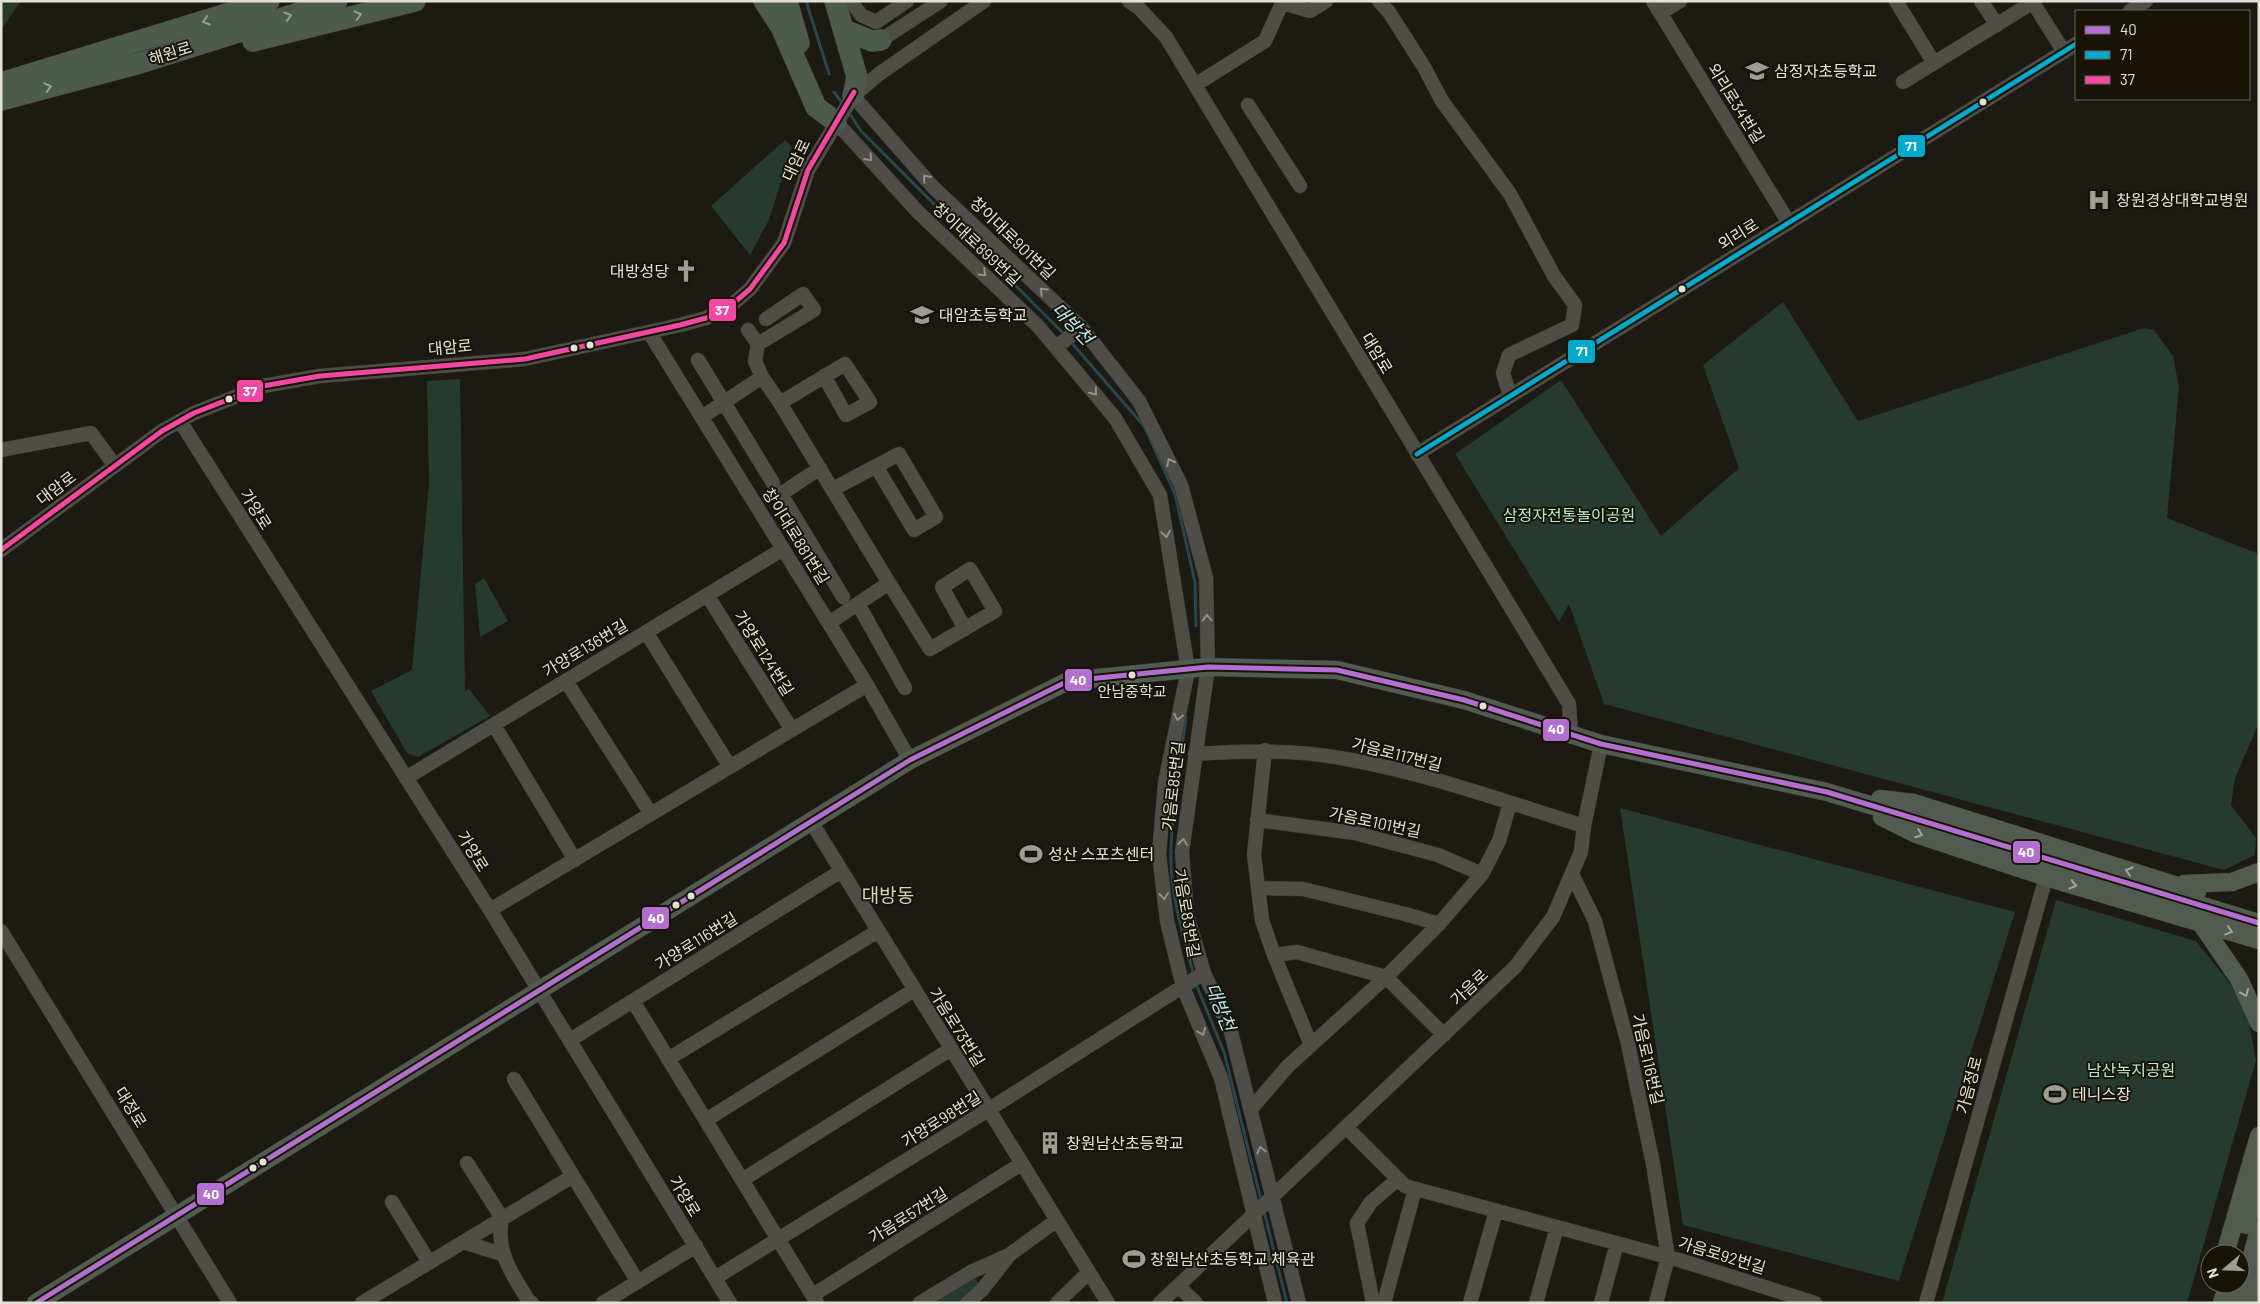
<svg xmlns="http://www.w3.org/2000/svg" width="2260" height="1304" font-family="Barlow,'Noto Sans KR',sans-serif">
<style>
.green{fill:#253b2f}
.lines{fill:none;stroke-linecap:round;stroke-linejoin:round}
.stream{stroke:#26474f;stroke-width:3}
.minor-casing{stroke:#36352f;stroke-width:15}
.major-casing{stroke:#36352f;stroke-width:19}
.highway-casing{stroke:#36352f;stroke-width:22}
.minor{stroke:#4e4d47;stroke-width:14}
.major{stroke:#515b52;stroke-width:18}
.highway{stroke:#4c5a50;stroke-width:21}
.bus-1-casing{stroke:#171405;stroke-width:9}
.bus-2-casing{stroke:#171405;stroke-width:9}
.bus-3-casing{stroke:#171405;stroke-width:9}
.bus-1{stroke:#b36fd0;stroke-width:5}
.bus-2{stroke:#00a9ce;stroke-width:5}
.bus-3{stroke:#f346a5;stroke-width:5}
.oneway{stroke:#989e94}
.oneway2{stroke:#929088}
.oneway3{stroke:#a2a59c}
.bus-dot{fill:#e4e2d8;stroke:#171405;stroke-width:2}
.labels{text-anchor:middle;stroke-width:4;stroke-linejoin:round;paint-order:stroke}
.bus-label{font-size:15px;fill:#e4e2d8;stroke:#171405}
.street-label{font-size:16px;fill:#e4e2d8;stroke:#171405}
.poi-label{font-size:16px;fill:#e4e2d8;stroke:#171405;text-anchor:start}
.park-label{font-size:16px;fill:#afedd0;stroke:#171405}
.water-label{font-size:18px;font-style:italic;fill:#b6ecfc;stroke:#171405}
.quarter-label{font-size:19px;fill:#d8d4c0;stroke:#171405}
.line-badge{stroke:#171405;stroke-width:2}
.badge-label{font-size:14px;text-anchor:middle;font-weight:bold;fill:#fff}
</style>
<rect width="100%" height="100%" fill="#1c1a12"/>
<!-- green -->
<path class="green" d="M1,1H21L1,30Z
M785,140L792,147L769,220L750,255L711,206Z
M1783,302L1858,421L2144,328L2154,330L2173,356L2179,387L2167,518L2259,554V723L2235,778L2231,805L2256,838L2255,855L2224,870L1604,704L1569,604L1559,622L1455,454L1561,380L1661,536L1739,468L1703,365Z
M460,379L465,691L469,689L490,716L418,757L407,753L371,691L412,670L429,484L427,381Z
M484,578L508,621L480,637L475,584Z
M1620,808L2015,912L1899,1281L1683,1225Z
M2056,900L2196,941L2245,1002L2256,1060L2187,1303H1942Z
M971,1272L982,1290L967,1303H920Z"/>
<g class="lines">
<!-- stream -->
<path class="stream" d="M806,1L829,74
M834,92L843,104
M848,111L861,131L1066,336
M1070,341L1144,426L1175,494L1195,582L1196,626
M1186,717C1180,765 1170,814 1171,863C1172,900 1184,939 1194,976
M1196,984L1224,1052L1261,1200
M1264,1211L1287,1303"/>
<defs>
<path id="minor" d="M851,1L861,15L876,22L907,1
M1129,1L1139,8L1166,37L1569,704L1571,735
M1379,1L1389,12L1424,67L1442,101L1510,194L1554,276L1575,305L1572,325L1509,355L1503,373L1510,396
M1653,1L1789,223
M1896,1L1934,63
M1981,1L1997,25
M2032,1L2064,52
M1283,3L1310,11L1326,1
M2130,11L2146,1
M1660,13L1680,1
M881,40L941,1
M1903,82L2035,1
M1195,85L1265,41L1283,1
M853,96L933,187L1081,327L1139,401L1181,485L1206,578L1208,667L1182,852L1187,915L1204,973L1231,1032L1299,1303
M1248,105L1300,186
M836,122L918,212L1038,326L1115,418L1160,495L1188,670L1165,783L1159,854L1167,921L1183,987L1221,1078L1275,1303
M748,330L758,344L755,361L762,377L780,403L889,583
M649,332L867,685L910,760
M758,344L814,310L803,294L766,319
M1057,347L1081,327
M698,360L773,483
M780,403L845,364L870,402L846,415L824,376
M702,417L762,377
M180,421L490,910L730,1303
M1,450L91,433L115,466
M1417,454L2076,44
M820,468L781,494L843,597
M833,489L899,454L936,517L914,530L876,466
M1,550L162,431L194,413L263,386L320,376L525,359L680,325L706,318L729,307L750,289L784,243L808,170L853,96L879,74L984,1
M707,595L792,730
M858,604L905,688
M829,623L889,583L930,649L995,611L970,569L942,587L965,629
M646,632L730,767
M566,681L651,814
M494,725L575,860
M1265,750L1254,855L1262,920L1274,955L1297,952L1386,977L1444,1035
M1195,754C1245,751 1296,749 1346,759C1427,773 1506,802 1584,826
M406,778L783,549
M1257,820L1355,833L1438,855L1482,874
M812,823L1108,1303
M1572,874L1595,921L1628,1044L1653,1164L1668,1257L1656,1303
M1258,888L1303,889L1405,914L1439,924
M490,910L867,685
M1,931L230,1303
M1274,955L1311,1045
M633,1001L817,1303
M570,1040L841,871
M668,1059L878,931
M514,1079L573,1176
M1251,1109L1288,1066L1386,977L1439,924L1482,874L1499,841L1510,803
M706,1120L914,990
M1346,1127L1405,1186L1679,1260L1815,1303
M467,1163L502,1218C495,1251 512,1274 528,1300L532,1303
M742,1180L951,1049
M392,1202L429,1262
M463,1242L502,1254
M715,1278L988,1110L1204,973
M1178,1286L1196,1303
M813,1295L1021,1164
M362,1303L573,1176L638,1282
M603,1303L696,1246
M920,1303L971,1272L1009,1255L1057,1220
M967,1303L982,1290L1007,1258
M1057,1303L1089,1272
M1160,1303L1515,967L1553,917L1581,852L1584,826L1601,744
M1373,1303L1357,1223L1371,1202L1398,1179
M1384,1303L1415,1189
M1470,1303L1496,1211
M1536,1303L1557,1227
M1601,1303L1617,1243
M1926,1303L2046,877"/>
<path id="major" d="M1880,799L1914,803L2197,892
M1882,817L1916,834L2046,877L2259,940
M2184,884L2232,882L2259,872
M2200,922L2239,979L2259,1023
M2246,1225L2259,1182
M2225,1254L2259,1136
M36,1303L910,760L1068,681L1208,667L1337,670L1464,700L1601,744L1827,792L2259,923
M2222,1303L2228,1284
M2239,1303L2259,1230
M2251,1303L2259,1277"/>
<path id="highway" d="M764,1L781,27L816,107L836,122
M787,1L799,43
M835,1L857,77L853,96
M844,30L872,41L881,40
M253,41L415,1
M1,83L269,1
M1,100L140,63L337,1"/>
</defs>
<!-- minor casing -->
<use href="#minor" class="minor-casing"/>
<!-- major casing -->
<use href="#major" class="major-casing"/>
<!-- highway casing -->
<use href="#highway" class="highway-casing"/>
<!-- minor -->
<use href="#minor" class="minor"/>
<!-- major -->
<use href="#major" class="major"/>
<!-- highway -->
<use href="#highway" class="highway"/>
<defs>
<path id="bus-1" d="M36,1303L910,760L1068,681L1208,667L1337,670L1464,700L1601,744L1827,792L2259,923"/>
<path id="bus-2" d="M1417,454L2076,44"/>
<path id="bus-3" d="M1,550L162,431L194,413L263,386L320,376L525,359L680,325L706,318L729,307L750,289L784,243L808,170L854,92"/>
</defs>
<!-- bus-1 casing -->
<use href="#bus-1" class="bus-1-casing"/>
<!-- bus-2 casing -->
<use href="#bus-2" class="bus-2-casing"/>
<!-- bus-3 casing -->
<use href="#bus-3" class="bus-3-casing"/>
<!-- bus-1 -->
<use href="#bus-1" class="bus-1"/>
<!-- bus-2 -->
<use href="#bus-2" class="bus-2"/>
<!-- bus-3 -->
<use href="#bus-3" class="bus-3"/>
</g>
<!-- one-way arrows -->
<defs><path id="oneway-chevron" d="M-2-3.5L2.5 0L-2 3.5" fill="none" stroke-width="1.6" stroke-linecap="round" stroke-linejoin="round" transform="scale(1.25)"/></defs>
<g class="oneway">
<use href="#oneway-chevron" transform="translate(358 15) rotate(-14)"/>
<use href="#oneway-chevron" transform="translate(288 16) rotate(-17)"/>
<use href="#oneway-chevron" transform="translate(206 21) rotate(163)"/>
<use href="#oneway-chevron" transform="translate(48 87) rotate(-16)"/>
</g>
<g class="oneway2">
<use href="#oneway-chevron" transform="translate(869 158) rotate(48)"/>
<use href="#oneway-chevron" transform="translate(926 178) rotate(-131)"/>
<use href="#oneway-chevron" transform="translate(983 273) rotate(43)"/>
<use href="#oneway-chevron" transform="translate(1043 291) rotate(-136)"/>
<use href="#oneway-chevron" transform="translate(1094 392) rotate(51)"/>
<use href="#oneway-chevron" transform="translate(1170 462) rotate(-117)"/>
<use href="#oneway-chevron" transform="translate(1166 534) rotate(81)"/>
<use href="#oneway-chevron" transform="translate(1207 618) rotate(-91)"/>
<use href="#oneway-chevron" transform="translate(1178 717) rotate(101)"/>
<use href="#oneway-chevron" transform="translate(1183 842) rotate(-83)"/>
<use href="#oneway-chevron" transform="translate(1164 896) rotate(83)"/>
<use href="#oneway-chevron" transform="translate(1202 1032) rotate(67)"/>
<use href="#oneway-chevron" transform="translate(1261 1150) rotate(-103)"/>
</g>
<g class="oneway3">
<use href="#oneway-chevron" transform="translate(1919 834) rotate(21)"/>
<use href="#oneway-chevron" transform="translate(2129 871) rotate(-163)"/>
<use href="#oneway-chevron" transform="translate(2073 885) rotate(16)"/>
<use href="#oneway-chevron" transform="translate(2229 931) rotate(17)"/>
<use href="#oneway-chevron" transform="translate(2245 993) rotate(66)"/>
</g>
<!-- icons -->
<defs>
<symbol id="school-bare" viewBox="-9 -9 18 18"><path d="M0-5L7-2L0 1L-7-2ZM-4 1L0 2.5L4 1V4Q0 6-4 4Z" fill="#9e9c93" stroke="#171405" stroke-width="2.5" paint-order="stroke"/></symbol>
<symbol id="hospital-bare" viewBox="-9 -9 18 18"><path d="M-5-5h3v3.5h4V-5h3V5h-3V1.5h-4V5h-3Z" fill="#9e9c93" stroke="#171405" stroke-width="2.5" paint-order="stroke"/></symbol>
<symbol id="church-bare" viewBox="-9 -9 18 18"><path d="M-1.2-6h2.4v3.5h3.3v2.4h-3.3V6h-2.4V-.1h-3.3v-2.4h3.3Z" fill="#9e9c93" stroke="#171405" stroke-width="2.5" paint-order="stroke"/></symbol>
<symbol id="stadium-bare" viewBox="-9 -9 18 18"><path d="M0-5a6.5 5 0 1 0 0 10a6.5 5 0 1 0 0-10ZM-3.5-1.8h7v3.6h-7Z" fill="#9e9c93" stroke="#171405" stroke-width="2.5" paint-order="stroke"/></symbol>
<symbol id="building-bare" viewBox="-9 -9 18 18"><path d="M-4-6H4V6H1V3H-1V6H-4ZM-2.5-4.3h1.7v1.8h-1.7ZM.8-4.3h1.7v1.8H.8ZM-2.5-1h1.7V.8h-1.7ZM.8-1h1.7V.8H.8Z" fill="#9e9c93" stroke="#171405" stroke-width="2.5" paint-order="stroke"/></symbol>
</defs>
<g fill-rule="evenodd">
<use href="#school-bare" x="1741" y="55" width="32" height="32"/>
<use href="#hospital-bare" x="2083" y="184" width="32" height="32"/>
<use href="#church-bare" x="670" y="255" width="32" height="32"/>
<use href="#school-bare" x="906" y="299" width="32" height="32"/>
<use href="#stadium-bare" x="1015" y="838" width="32" height="32"/>
<use href="#stadium-bare" x="2039" y="1078" width="32" height="32"/>
<use href="#building-bare" x="1034" y="1127" width="32" height="32"/>
<use href="#stadium-bare" x="1118" y="1243" width="32" height="32"/>
</g>
<!-- markers -->
<g class="bus-dot">
<circle cx="1983" cy="102" r="4.5"/>
<circle cx="1682" cy="289" r="4.5"/>
<circle cx="590" cy="345" r="4.5"/>
<circle cx="574" cy="348" r="4.5"/>
<circle cx="229" cy="399" r="4.5"/>
<circle cx="1132" cy="675" r="4.5"/>
<circle cx="1483" cy="706" r="4.5"/>
<circle cx="691" cy="896" r="4.5"/>
<circle cx="676" cy="905" r="4.5"/>
<circle cx="263" cy="1162" r="4.5"/>
<circle cx="253" cy="1168" r="4.5"/>
</g>
<g class="labels">
<!-- bus labels -->
<g class="bus-label">
<text x="1132" y="697">안남중학교</text>
</g>
<!-- street labels -->
<g class="street-label">
<text transform="translate(170 53) rotate(-17)" y="6">해원로</text>
<text transform="translate(1736 103) rotate(58)" y="6">외리로34번길</text>
<text transform="translate(796 160) rotate(-65)" y="6">대암로</text>
<text transform="translate(1738 234) rotate(-32)" y="6">외리로</text>
<text transform="translate(1013 238) rotate(44)" y="6">창이대로901번길</text>
<text transform="translate(977 244) rotate(43)" y="6">창이대로899번길</text>
<text transform="translate(450 347) rotate(-5)" y="6">대암로</text>
<text transform="translate(1377 353) rotate(59)" y="6">대암로</text>
<text transform="translate(56 488) rotate(-37)" y="6">대암로</text>
<text transform="translate(256 509) rotate(58)" y="6">가양로</text>
<text transform="translate(796 536) rotate(58)" y="6">창이대로881번길</text>
<text transform="translate(585 648) rotate(-31)" y="6">가양로136번길</text>
<text transform="translate(764 653) rotate(58)" y="6">가양로124번길</text>
<text transform="translate(1397 754) rotate(14)" y="6">가음로117번길</text>
<text transform="translate(1173 786) rotate(-83)" y="6">가음로85번길</text>
<text transform="translate(1375 822) rotate(12)" y="6">가음로101번길</text>
<text transform="translate(473 851) rotate(58)" y="6">가양로</text>
<text transform="translate(1187 913) rotate(80)" y="6">가음로83번길</text>
<text transform="translate(696 941) rotate(-32)" y="6">가양로116번길</text>
<text transform="translate(1469 987) rotate(-43)" y="6">가음로</text>
<text transform="translate(957 1027) rotate(58)" y="6">가음로73번길</text>
<text transform="translate(1648 1059) rotate(77)" y="6">가음로116번길</text>
<text transform="translate(1969 1085) rotate(-75)" y="6">가음정로</text>
<text transform="translate(131 1107) rotate(58)" y="6">대정로</text>
<text transform="translate(941 1119) rotate(-32)" y="6">가양로98번길</text>
<text transform="translate(685 1196) rotate(59)" y="6">가양로</text>
<text transform="translate(908 1215) rotate(-32)" y="6">가음로57번길</text>
<text transform="translate(1722 1255) rotate(17)" y="6">가음로92번길</text>
</g>
<!-- poi labels -->
<g class="poi-label">
<text x="1774" y="77">삼정자초등학교</text>
<text x="2116" y="206">창원경상대학교병원</text>
<text x="669" y="277" text-anchor="end">대방성당</text>
<text x="939" y="321">대암초등학교</text>
<text x="1048" y="860">성산 스포츠센터</text>
<text x="2072" y="1100">테니스장</text>
<text x="1066" y="1149">창원남산초등학교</text>
<text x="1150" y="1265">창원남산초등학교 체육관</text>
</g>
<!-- park labels -->
<g class="park-label">
<text x="1569" y="521">삼정자전통놀이공원</text>
<text x="2131" y="1076">남산녹지공원</text>
</g>
<!-- water labels -->
<g class="water-label">
<text transform="translate(1072 324) rotate(46)" y="6">대방천</text>
<text transform="translate(1220 1007) rotate(68)" y="6">대방천</text>
</g>
<!-- quarter labels -->
<g class="quarter-label">
<text x="888" y="902">대방동</text>
</g>
</g>
<g class="line-badge">
<rect x="1897" y="134" width="29" height="24" rx="5" fill="#00a9ce"/>
<rect x="708" y="298" width="29" height="24" rx="5" fill="#f346a5"/>
<rect x="1567" y="339" width="29" height="25" rx="5" fill="#00a9ce"/>
<rect x="236" y="379" width="28" height="24" rx="5" fill="#f346a5"/>
<rect x="1064" y="668" width="29" height="24" rx="5" fill="#b36fd0"/>
<rect x="1542" y="718" width="28" height="24" rx="5" fill="#b36fd0"/>
<rect x="2012" y="840" width="29" height="24" rx="5" fill="#b36fd0"/>
<rect x="641" y="906" width="29" height="24" rx="5" fill="#b36fd0"/>
<rect x="196" y="1182" width="29" height="24" rx="5" fill="#b36fd0"/>
</g>
<g class="badge-label">
<text x="1911" y="151">71</text>
<text x="722" y="315">37</text>
<text x="1582" y="356">71</text>
<text x="250" y="396">37</text>
<text x="1078" y="685">40</text>
<text x="1556" y="734">40</text>
<text x="2026" y="857">40</text>
<text x="656" y="923">40</text>
<text x="211" y="1199">40</text>
</g>
<!-- border -->
<rect width="2260" height="1304" fill="none" stroke="#e4e2d8" stroke-width="5"/>
<!-- legend -->
<rect x="2075" y="10" width="175" height="90" fill="#171405" stroke="#696659"/>
<rect x="2085" y="26" width="25" height="8" fill="#b36fd0" stroke="#696659"/>
<text x="2120" y="35" font-size="15" fill="#e4e2d8">40</text>
<rect x="2085" y="51" width="25" height="8" fill="#00a9ce" stroke="#696659"/>
<text x="2120" y="60" font-size="15" fill="#e4e2d8">71</text>
<rect x="2085" y="76" width="25" height="8" fill="#f346a5" stroke="#696659"/>
<text x="2120" y="85" font-size="15" fill="#e4e2d8">37</text>
<!-- north arrow -->
<g transform="translate(2225 1269) rotate(251)"><circle r="24" fill="#171405" stroke="#696659"/>
<path d="M0-4L9 19L0 12L-9 19Z" fill="#9e9c93"/>
<text y="-8" font-size="14" font-weight="bold" text-anchor="middle" fill="#e4e2d8">N</text>
</g>
</svg>
